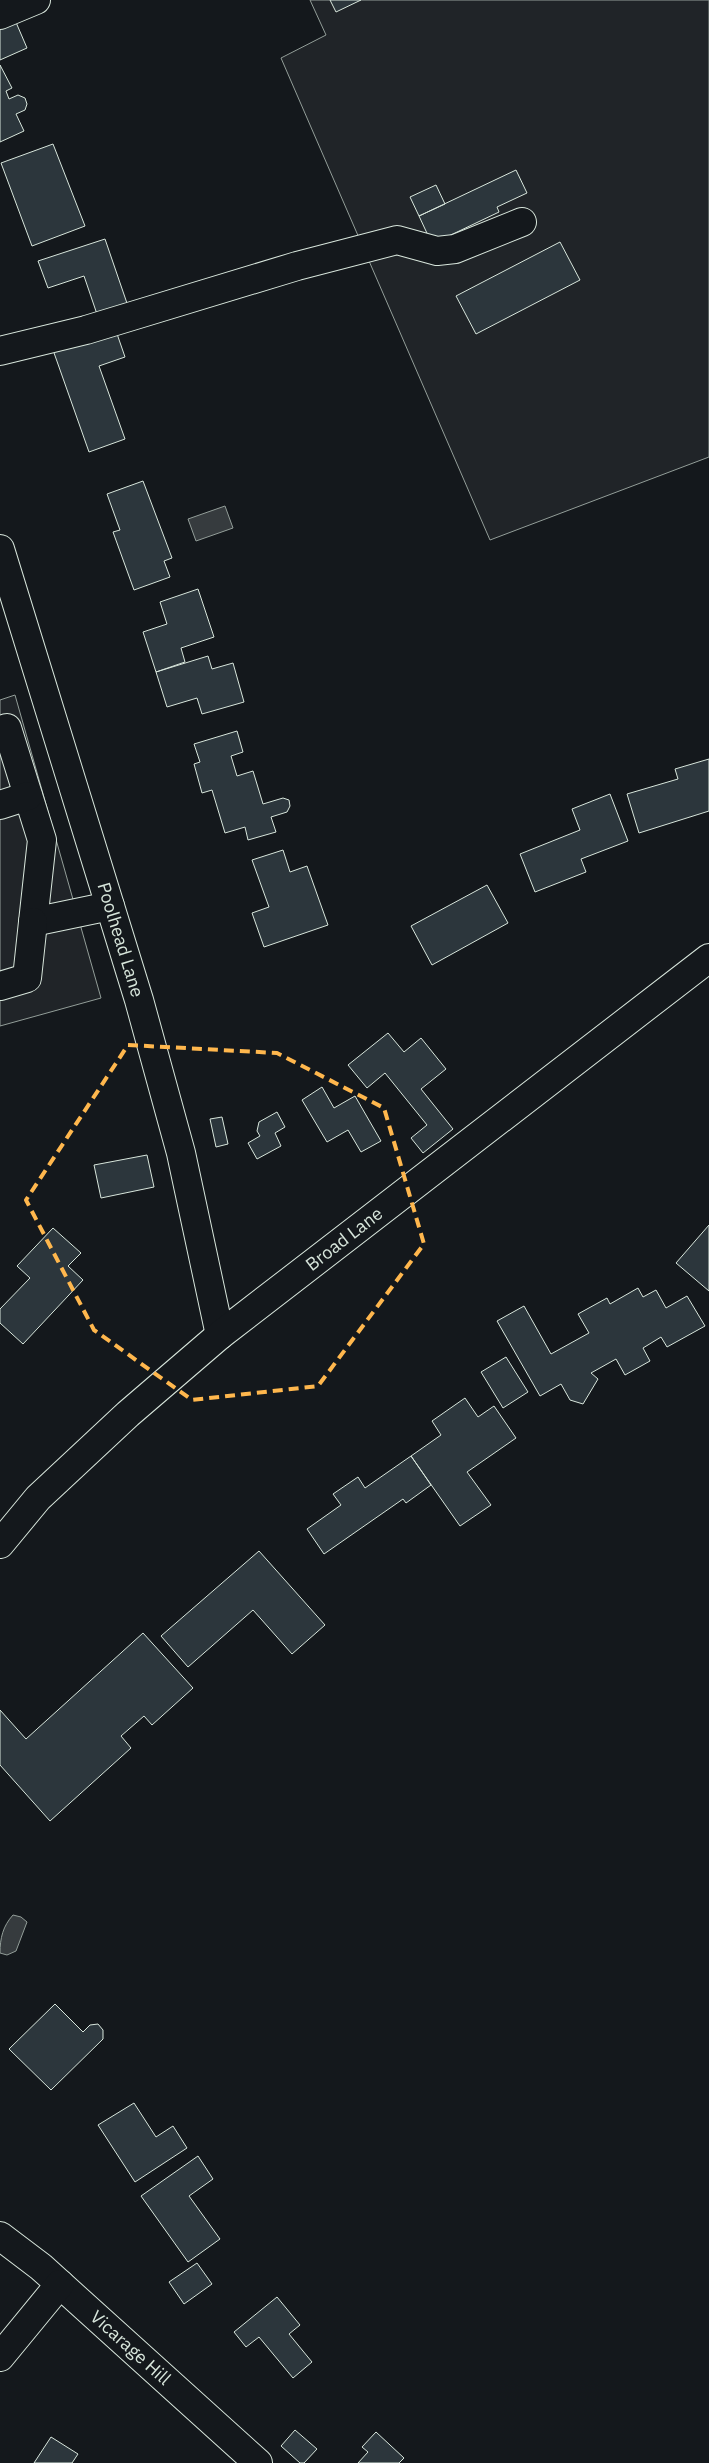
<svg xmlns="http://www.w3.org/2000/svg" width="709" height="2463" font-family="'IBM Plex Sans',sans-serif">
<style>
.green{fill:#202428;stroke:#939e99}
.water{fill:#363b3e;stroke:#939e99}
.building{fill:#2c363c;stroke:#d8e6dc}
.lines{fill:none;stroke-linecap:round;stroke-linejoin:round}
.minor-casing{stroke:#d8e6dc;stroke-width:30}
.major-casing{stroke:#d8e6dc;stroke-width:30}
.minor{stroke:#14181c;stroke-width:28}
.major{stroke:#14181c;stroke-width:28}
.marked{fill:none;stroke:#ffb74d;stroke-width:4;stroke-dasharray:10 6;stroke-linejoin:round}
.labels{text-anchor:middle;stroke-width:4;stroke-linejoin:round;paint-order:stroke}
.street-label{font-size:18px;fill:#d8e6dc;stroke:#14181c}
</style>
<rect width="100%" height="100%" fill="#14181c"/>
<!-- green -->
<path class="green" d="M310,0H709V457L490,540L281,58L326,35Z
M15,695L101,998L0,1026V700Z"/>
<!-- water -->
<path class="water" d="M225,506L233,528L196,541L188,519Z
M13,1915L21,1917L27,1922L16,1951L7,1955L0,1953C0,1938 3,1926 13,1915Z"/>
<!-- building -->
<path class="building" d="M330,0H361L336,12Z
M15,20L27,48L0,60V27Z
M0,65L12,88L6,91L9,99L18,95L25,98L27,104L25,110L16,114L24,131L0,142Z
M53,144L85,226L32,246L1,163Z
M516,170L527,193L497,207L499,212L432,244L419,216Z
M436,185L445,204L419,216L410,197Z
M105,239L130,312L100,323L84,276L48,288L38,261Z
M560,242L580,280L476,334L456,296Z
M115,328L125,357L99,366L125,439L89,452L53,350Z
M143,481L172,558L164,561L170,577L134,590L113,532L120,530L107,494Z
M198,589L214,637L181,648L185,662L156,672L143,632L167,624L160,602Z
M208,656L212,669L233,663L244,702L202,714L197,698L167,707L156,672Z
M237,731L243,752L231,756L237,776L253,771L263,804L283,798L289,800L290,806L287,812L271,817L276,832L248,840L245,827L225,833L212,790L202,793L194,764L200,762L194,744Z
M709,759V811L639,833L627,794L678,779L675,769Z
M610,794L628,841L581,859L586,872L535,892L520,854L580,830L572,809Z
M283,850L290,872L307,866L328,925L264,947L252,913L269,907L252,860Z
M487,885L508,923L432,965L411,926Z
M388,1033L404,1052L421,1038L446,1069L421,1089L453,1129L423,1153L411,1138L427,1125L385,1073L367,1088L348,1065Z
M322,1087L334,1108L355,1096L381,1141L361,1152L348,1130L327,1142L302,1100Z
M277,1112L285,1127L275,1133L281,1146L257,1159L248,1143L260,1136L257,1131L259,1122Z
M222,1117L228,1144L216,1147L210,1119Z
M147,1155L154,1187L101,1198L94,1165Z
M709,1225V1291L676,1263Z
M53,1228L81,1253L68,1266L83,1280L23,1344L0,1323V1309L30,1278L17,1266Z
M638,1288L643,1297L656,1290L666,1308L687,1296L705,1326L667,1347L661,1337L643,1348L650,1361L625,1375L616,1359L591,1373L598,1379L583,1404L570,1400L561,1384L540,1396L497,1321L524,1306L551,1354L589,1333L578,1314L607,1298L610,1304Z
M506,1357L528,1392L503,1408L481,1372Z
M465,1398L478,1417L494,1406L516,1438L467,1472L491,1505L460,1526L411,1456L441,1435L432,1421Z
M411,1456L431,1485L406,1503L403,1499L324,1554L307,1529L341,1505L333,1494L358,1477L365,1488Z
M259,1551L325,1625L292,1654L253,1610L188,1667L161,1636Z
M143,1633L193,1688L152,1725L144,1716L121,1736L131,1748L50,1821L0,1765V1710L26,1739Z
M55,2004L83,2032L90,2025L98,2024L103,2030V2039L51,2090L9,2049Z
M134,2103L156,2137L173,2126L187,2148L135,2182L98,2125Z
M198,2156L213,2179L189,2196L220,2239L188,2262L141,2196Z
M197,2263L212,2284L184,2304L169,2282Z
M277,2297L300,2325L289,2334L312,2362L293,2378L259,2337L246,2347L234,2332Z
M295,2430L317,2449L304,2463H300L281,2446Z
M376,2432L404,2458L399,2463H358L368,2452L362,2447Z
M51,2437L78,2454L72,2463H34Z"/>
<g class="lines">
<defs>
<g id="minor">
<path d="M0,15L36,0"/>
<path d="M0,351L86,330L297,266L397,240L437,251L455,249L522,222"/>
<path id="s1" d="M0,549L139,1000L181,1153L220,1335"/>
<path d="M0,730L7,728L42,840L33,922L110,906"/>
<path d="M0,805L28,796"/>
<path d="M0,986L27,978L33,922"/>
<path id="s2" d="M0,2236L41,2267L258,2463"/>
<path d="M0,2357L60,2284"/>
</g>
<g id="major">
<path id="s3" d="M0,1544L38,1498L128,1414L220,1335L709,958"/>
</g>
</defs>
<!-- minor casing -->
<use href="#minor" class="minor-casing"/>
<!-- major casing -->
<use href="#major" class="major-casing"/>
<!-- minor -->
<use href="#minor" class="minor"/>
<!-- major -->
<use href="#major" class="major"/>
</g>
<!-- marked area -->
<path class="marked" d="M128,1045L277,1053L384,1108L424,1244L318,1386L192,1400L94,1330L26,1200Z"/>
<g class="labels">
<!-- street labels -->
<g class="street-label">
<text dy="6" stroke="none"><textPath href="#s1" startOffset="409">Poolhead Lane</textPath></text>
<text dy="6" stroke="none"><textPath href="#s3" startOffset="461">Broad Lane</textPath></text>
<text dy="6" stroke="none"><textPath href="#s2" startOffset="172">Vicarage Hill</textPath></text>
</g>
</g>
</svg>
